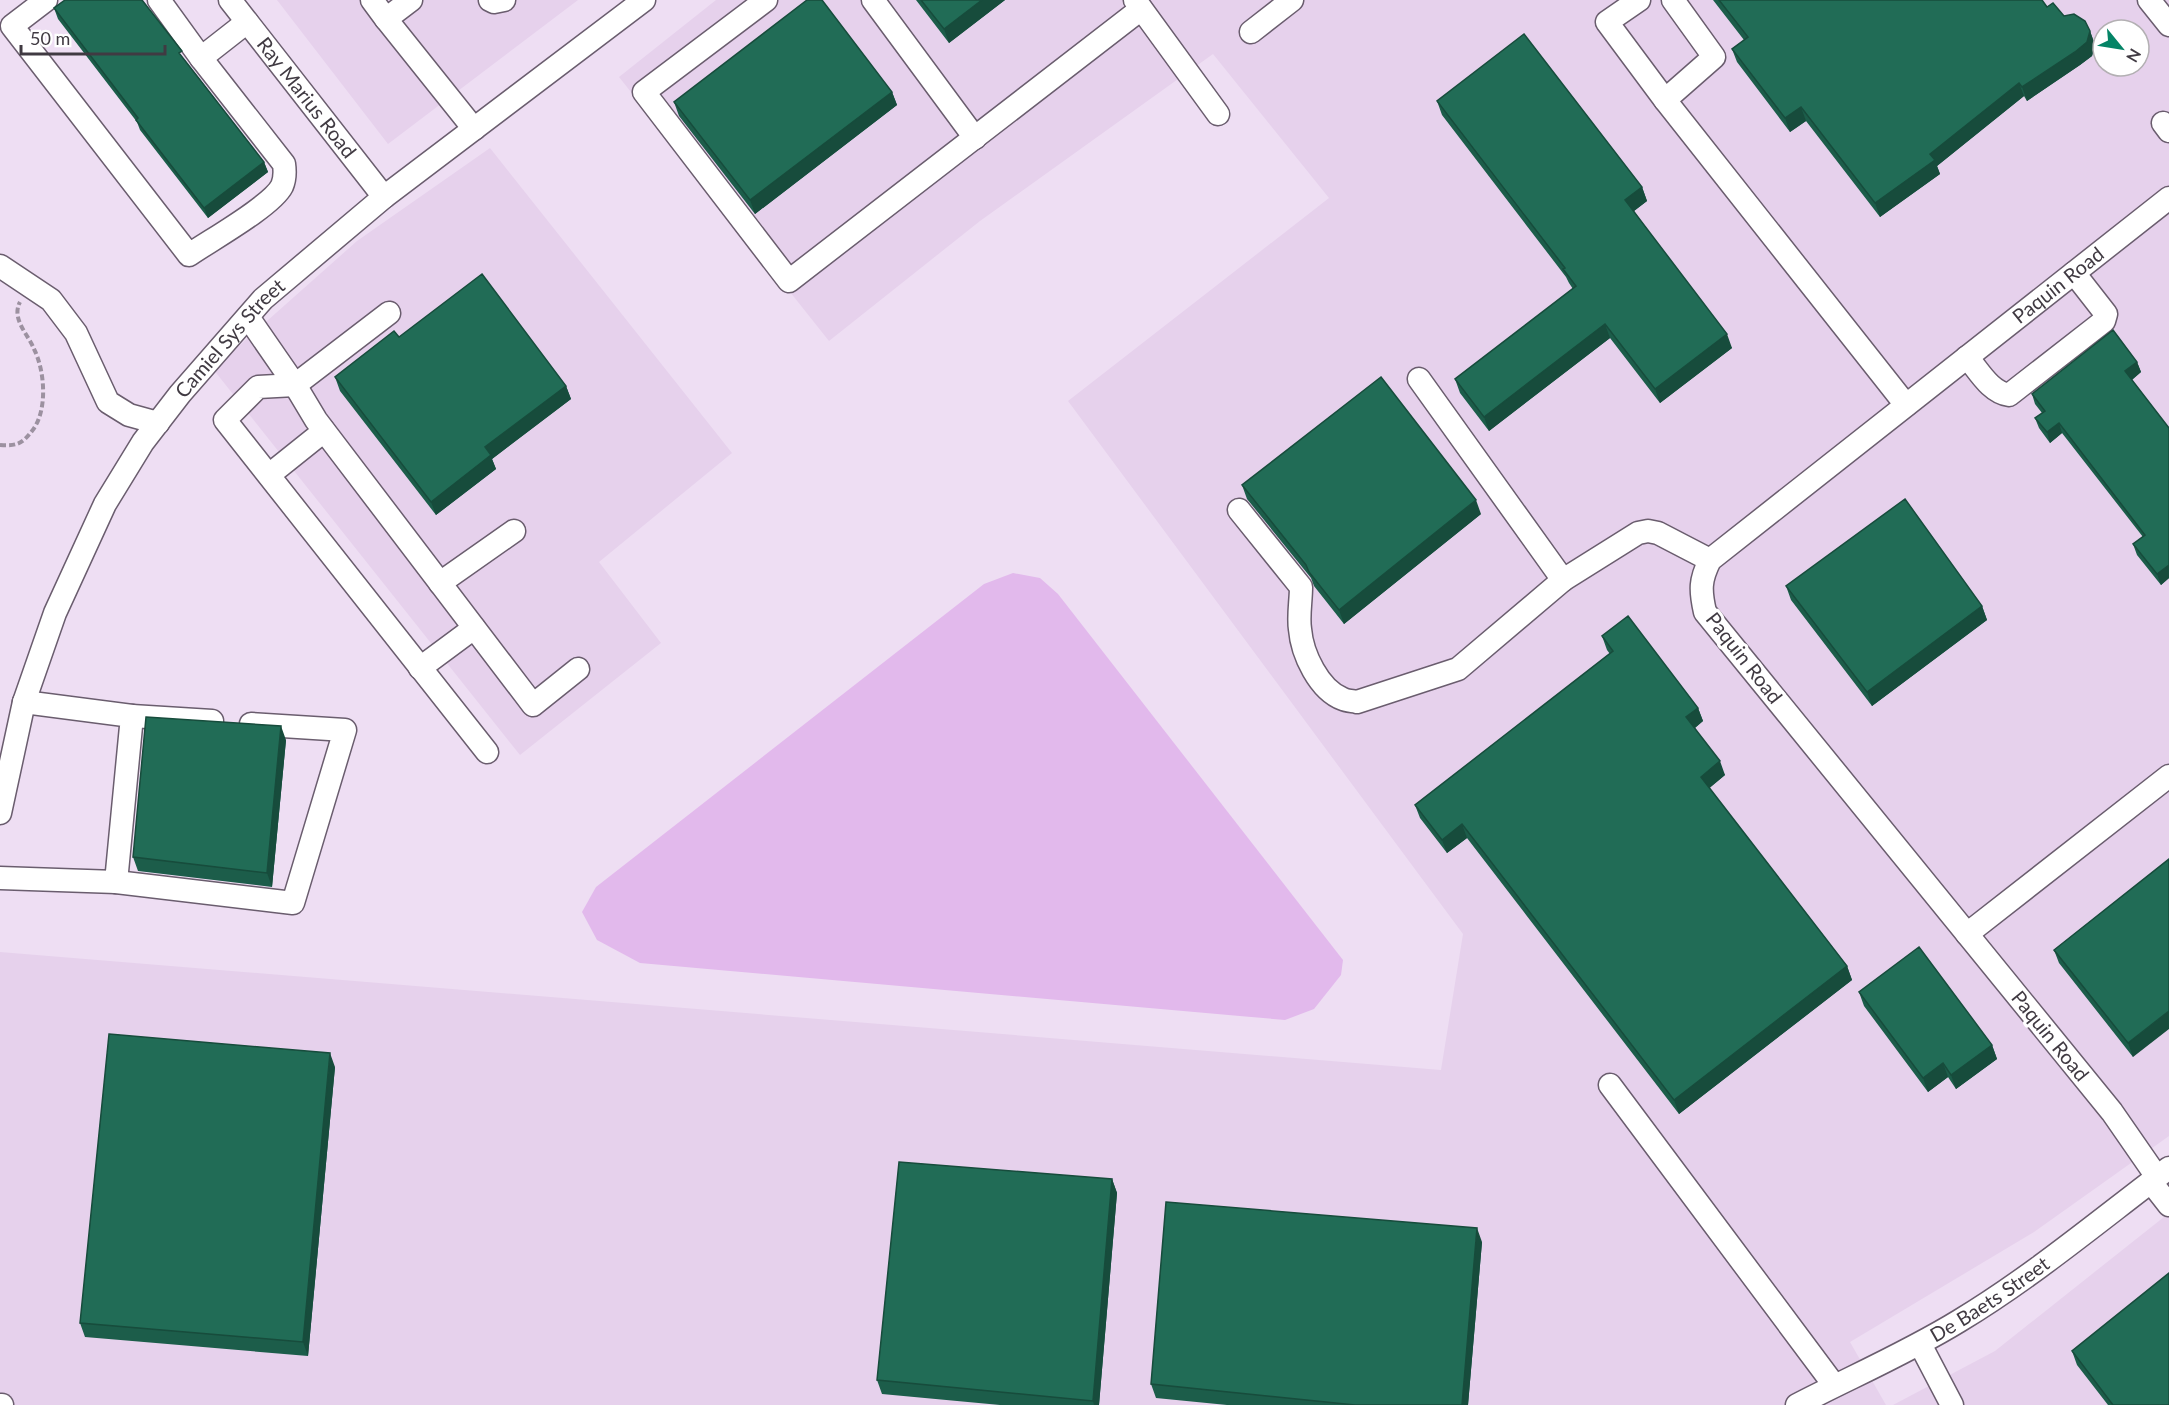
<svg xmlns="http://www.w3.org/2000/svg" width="2169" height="1405" font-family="Lato,sans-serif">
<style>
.built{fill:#e6d1ec;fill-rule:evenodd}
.water{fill:#e2b9ec}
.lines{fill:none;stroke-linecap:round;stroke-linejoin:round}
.minor-casing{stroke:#6a5d6e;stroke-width:25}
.path{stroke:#9c91a0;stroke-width:4;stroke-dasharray:6 3;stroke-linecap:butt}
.minor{stroke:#fff;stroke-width:22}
.wall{fill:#1c5d4a}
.shaded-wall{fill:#174c3c}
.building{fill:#216c56;stroke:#174c3c;stroke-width:1.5}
.labels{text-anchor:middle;stroke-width:6;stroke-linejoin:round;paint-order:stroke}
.street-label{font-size:20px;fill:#403a42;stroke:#fff}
</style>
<rect width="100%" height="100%" fill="#eedef3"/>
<!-- built -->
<path class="built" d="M277,0H578L388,144Z
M716,0H2169V1136L2034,1232L1850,1342L1886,1405H0V952L1441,1070L1463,934L1068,401L1329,198L1213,54L980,221L829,341L619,77ZM2103,30H2139V66H2103Z
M490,148L732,453L599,562L661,643L520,755L213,369L357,241Z
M2169,1213V1405H1893L1995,1351Z"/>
<!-- water -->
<path class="water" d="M1013,573L1040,578L1058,594L1343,960L1341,975L1314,1009L1285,1020L640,963L597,940L582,912L596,887L984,584Z"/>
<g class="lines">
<defs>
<g id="minor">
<path d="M46,0L12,26L189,255C209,241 272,206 282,186C285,179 285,171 284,164L201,58L247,22"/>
<path d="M159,0L201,58"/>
<path id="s1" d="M230,0L384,197"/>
<path d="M372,0L386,19"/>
<path d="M411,0L386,19L474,129"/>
<path d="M490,0L494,2L504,0"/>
<path d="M766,0L644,92L789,281L1141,9"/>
<path d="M873,0L975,138"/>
<path d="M1135,0L1218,114"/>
<path d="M1639,0L1607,22L1665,100L1906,405"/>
<path d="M2149,0L2169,25"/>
<path d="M1251,32L1292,0"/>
<path d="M1665,100L1714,57L1673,0"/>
<path d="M2163,123L2169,131"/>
<path d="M0,266L51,300L76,333L108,402L129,415L158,423"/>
<path d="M389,313L295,385L258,387L225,420L487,752"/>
<path d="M248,317L295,385L316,420L533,705L578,669"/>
<path d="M1967,357C1979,371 1990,392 2009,395L2104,321L2106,314L2074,273"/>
<path d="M1419,379L1563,580"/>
<path d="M269,475L324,431"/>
<path d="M1239,510L1301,587C1301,601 1298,616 1300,629C1302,654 1319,690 1343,699C1347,701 1353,701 1357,702L1458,669L1563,580L1638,533L1648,531L1658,533L1710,560"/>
<path d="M440,583L514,531"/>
<path d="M420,668L474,628"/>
<path d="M132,716L212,721"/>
<path id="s2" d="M0,813L24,702L55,613L105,504L143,442L180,394L263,299L384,197L644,0"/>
<path d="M0,878L116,882L132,716L24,702"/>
<path d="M116,882L293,903L345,730L251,724"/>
<path d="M1967,934L2169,776"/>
<path d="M1610,1085L1834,1385"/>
<path id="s3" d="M2157,1177L2112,1112L1705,612C1700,590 1700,580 1710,560L2169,198"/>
<path d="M2151,1182L2169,1205"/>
<path d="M1920,1344L1952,1405"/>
<path d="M0,1405H2"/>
<path id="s4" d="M1797,1405C1851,1377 1907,1353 1959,1321C2032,1277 2100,1220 2169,1168"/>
</g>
</defs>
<!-- minor casing -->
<use href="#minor" class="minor-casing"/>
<!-- path -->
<path class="path" d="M0,445C17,446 22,444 32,431C48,411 45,371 34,349C28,334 11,319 20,302"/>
<!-- minor -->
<use href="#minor" class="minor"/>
</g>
<!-- wall -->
<path class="wall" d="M916,0H1005L949,43Z
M1713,0H2042L2047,7L2090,31L2095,45L2092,56L2080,65L2027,101L2024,96L1937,166L1940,174L1880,217L1806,121L1790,132L1737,62L1732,49L1744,40Z
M54,8L185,60L264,162L268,172L208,218L140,130L137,122L58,19Z
M892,92L897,105L755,214L679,116L674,102Z
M1437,101L1642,187L1647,201L1634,211L1732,348L1660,403L1610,338L1489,431L1460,393L1455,379L1573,289L1569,283L1566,277L1442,115Z
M399,337L566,386L571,399L492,459L496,469L436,515L340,391L335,377Z
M2137,362L2141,372L2132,380L2169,428V578L2161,585L2137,555L2133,544L2143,537L2062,433L2050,443L2039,428L2035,418L2042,413L2035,404L2032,394Z
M1242,485L1481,514L1344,624L1314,586L1311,578L1247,499Z
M1786,586L1982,606L1987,620L1872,706L1791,600Z
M1602,636L1698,708L1703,721L1695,728L1725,775L1709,788L1847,966L1852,980L1679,1114L1467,838L1447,853L1420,818L1415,805L1610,654L1607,650Z
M286,740L272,887L138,871L133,857Z
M2169,859L2133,1057L2059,963L2054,950Z
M1859,992L1992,1045L1997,1059L1956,1089L1948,1077L1928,1092L1864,1006Z
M335,1067L308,1356L85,1337L80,1323Z
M1112,1179L1117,1193L1099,1405H1000L882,1394L877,1380Z
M1482,1242L1468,1405H1227L1156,1398L1151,1384Z
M2072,1351L2169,1405H2108L2077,1365Z"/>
<!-- shaded-wall -->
<path class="shaded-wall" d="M982,0H1005L949,43L944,29Z
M2090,31L2095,45L2092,56L2080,65L2027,101L2022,87Z
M2019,83L2024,96L1937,166L1940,174L1880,217L1875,203L1930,154Z
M892,92L897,105L755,214L750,200Z
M1801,107L1806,121L1790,132L1785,118Z
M264,162L268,172L208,218L204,208Z
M1642,187L1647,201L1630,214L1625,200Z
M1605,324L1610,338L1489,431L1484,417Z
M1727,334L1732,348L1660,403L1655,389Z
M2137,362L2141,372L2129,382L2125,371Z
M566,386L571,399L492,459L496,469L436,515L431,502L485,447Z
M2059,423L2062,433L2050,443L2047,432Z
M1476,500L1481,514L1344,624L1339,610Z
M2169,565V578L2161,585L2157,574Z
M1982,606L1987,620L1872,706L1867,692Z
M1698,708L1703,721L1691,731L1686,717Z
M281,726L286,740L272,887L267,873Z
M1720,761L1725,775L1706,791L1701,777Z
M1462,824L1467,838L1447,853L1442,840Z
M1847,966L1852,980L1679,1114L1674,1100Z
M2169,1011V1029L2133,1057L2128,1043Z
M1992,1045L1997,1059L1956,1089L1951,1075Z
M330,1053L335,1067L308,1356L303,1342Z
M1943,1063L1948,1077L1928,1092L1923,1078Z
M1112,1179L1117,1193L1099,1405H1094L1093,1401Z
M1477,1228L1482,1242L1468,1405H1462Z"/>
<!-- building -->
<path class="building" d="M65,0H142L182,51L179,53L264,162L204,208L136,120L138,118L54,8Z
M807,0H822L892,92L750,200L674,102Z
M921,0H982L944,29Z
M1719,0H2042L2047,7L2053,3L2064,16L2074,14L2085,21L2090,31L2087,42L2075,52L2022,87L2019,83L1930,154L1935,160L1875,203L1801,107L1785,118L1732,49L1748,37Z
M1524,34L1642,187L1625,200L1727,334L1655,389L1605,324L1484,417L1455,379L1576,286L1563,269L1565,268L1437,101Z
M482,274L566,386L485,447L491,455L431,502L335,377L394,331L399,337Z
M2113,330L2137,362L2125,371L2169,428V565L2157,574L2133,544L2145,535L2059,423L2047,432L2035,418L2045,411L2032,394Z
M1381,377L1476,500L1339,610L1309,572L1306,565L1242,485Z
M1905,499L1982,606L1867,692L1786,586Z
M1628,616L1698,708L1686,717L1720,761L1701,777L1847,966L1674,1100L1462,824L1442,840L1415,805L1613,651L1602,636Z
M146,717L281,726L267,873L133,857Z
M2169,859V1011L2128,1043L2054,950Z
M1919,947L1992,1045L1951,1075L1943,1063L1923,1078L1859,992Z
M109,1034L330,1053L303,1342L80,1323Z
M899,1162L1112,1179L1093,1401L877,1380Z
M1166,1202L1477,1228L1462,1405H1355L1151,1384Z
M2169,1273V1405H2113L2072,1351Z"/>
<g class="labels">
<!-- street labels -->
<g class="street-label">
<text dy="7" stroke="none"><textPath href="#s1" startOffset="124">Ray Marius Road</textPath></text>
<text dy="7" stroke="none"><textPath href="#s3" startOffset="1221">Paquin Road</textPath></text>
<text dy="7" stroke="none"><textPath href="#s2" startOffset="536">Camiel Sys Street</textPath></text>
<text transform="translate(1744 658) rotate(52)" y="7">Paquin Road</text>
<text transform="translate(2050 1036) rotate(51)" y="7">Paquin Road</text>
<text dy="7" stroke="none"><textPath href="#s4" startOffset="220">De Baets Street</textPath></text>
</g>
</g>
<!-- north arrow -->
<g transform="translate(2121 48) rotate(120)"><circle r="28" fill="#ffffff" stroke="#b3b0b3" stroke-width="1.5"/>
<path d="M0-4.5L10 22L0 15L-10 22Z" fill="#048466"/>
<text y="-9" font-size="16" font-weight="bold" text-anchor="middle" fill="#403a42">N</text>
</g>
<!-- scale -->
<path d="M21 45v9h144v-9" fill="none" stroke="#403a42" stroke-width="3"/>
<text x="30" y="45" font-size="18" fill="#403a42" stroke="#ffffff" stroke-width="4.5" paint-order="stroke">50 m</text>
</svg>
